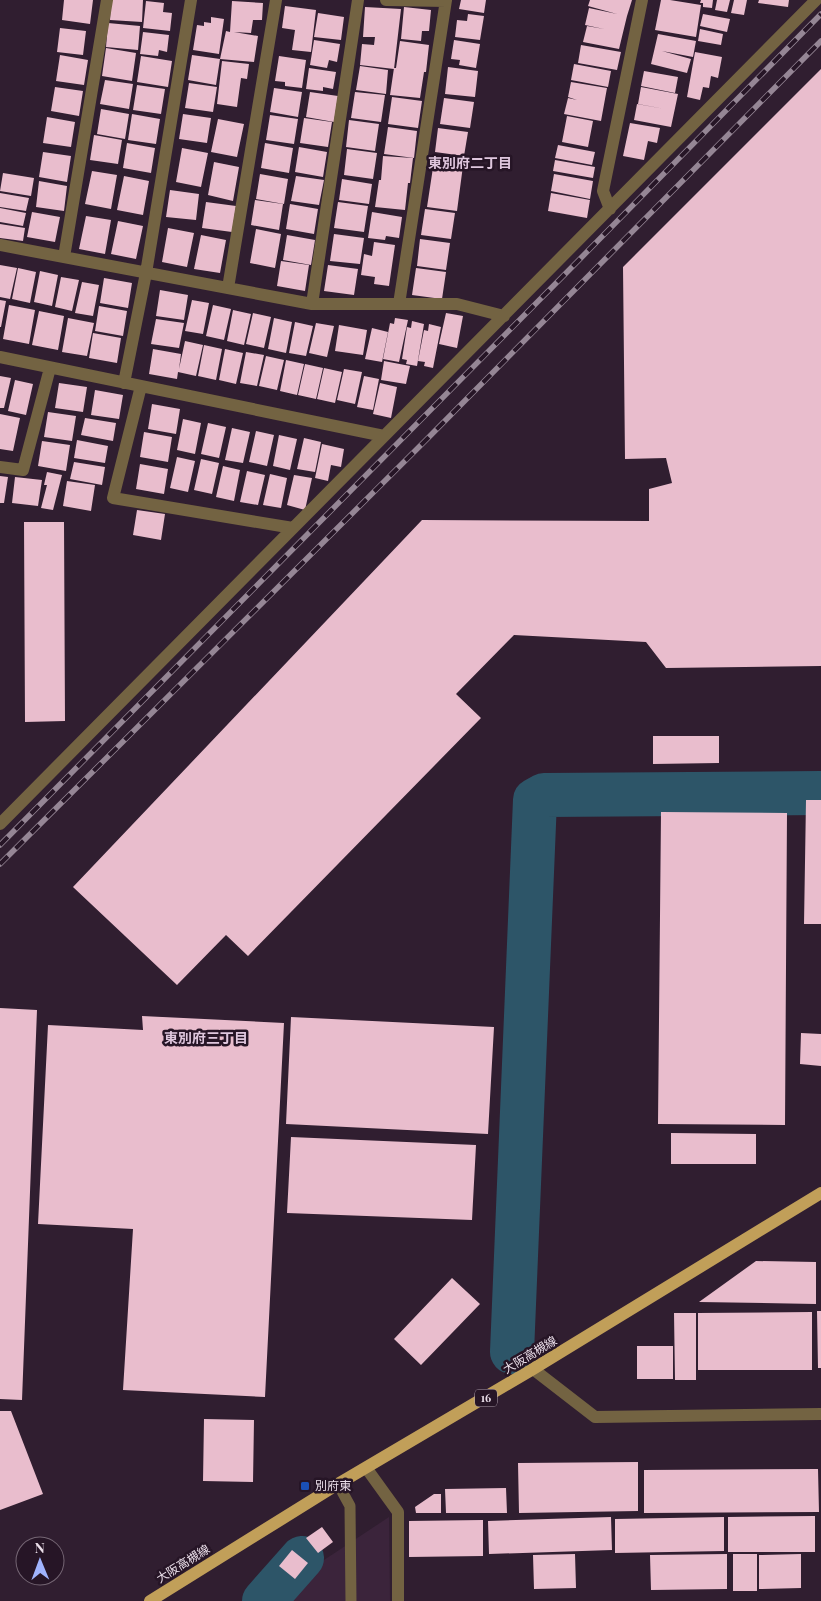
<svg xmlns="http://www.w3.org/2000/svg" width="821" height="1601" font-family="'Playfair Display','Noto Sans JP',serif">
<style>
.built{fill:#3b243b}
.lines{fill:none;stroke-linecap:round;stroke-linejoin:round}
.river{stroke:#2d5568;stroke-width:44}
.building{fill:#e9bdcd}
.lane{stroke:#736342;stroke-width:11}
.street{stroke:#736342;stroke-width:12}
.primary{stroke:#c19f59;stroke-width:12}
.rail-casing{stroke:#958695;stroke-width:5.5}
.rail{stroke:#261526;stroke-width:4;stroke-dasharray:11;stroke-linecap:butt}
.transit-dot{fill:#1a4fb4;stroke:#261526;stroke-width:2}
.labels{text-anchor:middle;stroke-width:5;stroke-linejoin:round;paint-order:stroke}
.shield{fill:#261526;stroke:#b0a2af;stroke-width:1}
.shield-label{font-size:11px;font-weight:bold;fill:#ebdfea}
.street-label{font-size:12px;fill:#ebdfea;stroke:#261526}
.poi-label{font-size:12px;fill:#ebdfea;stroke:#261526;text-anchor:start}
.neighbourhood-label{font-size:14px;font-weight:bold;fill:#dec6dd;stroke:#261526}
</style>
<rect width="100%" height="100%" fill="#301e30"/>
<!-- built -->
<path class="built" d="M389,1517L390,1601H286L318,1564Z"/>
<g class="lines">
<!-- river -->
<path class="river" d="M512,1352L535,800L544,795L821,793
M264,1601L302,1558"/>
</g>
<!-- building -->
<path class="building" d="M64,0H93L90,24L62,20Z
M111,0H143L142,22L110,20Z
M461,0H486L484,13L459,9Z
M590,0H632L627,16L619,49L583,42L587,26L604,29L585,25L589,8L617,14L588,6Z
M661,0H670L701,5L696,37L655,30Z
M701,0H713L712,8L703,7V3H700Z
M717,0H730L727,12L715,10Z
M734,0H747L744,15L731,13Z
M759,0H789L788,7L758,3Z
M146,1L164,3L163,12L172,13L170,31L143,28Z
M232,1L263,3L262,20H253L251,33L234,32L258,36L254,62L220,59L226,31L230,32Z
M285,6L316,10L311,52L292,50L295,30L282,28Z
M365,7L401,9L394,69L360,65L362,44L374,45L375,37H363Z
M404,7L431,10L429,31H422L421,41L401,39Z
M318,13L344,17L341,40L314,37Z
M468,14L484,16L480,40L455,37L457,20L467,21Z
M703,14L730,19L727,32L700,26Z
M211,17L224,19L219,54L193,50L197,25L204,26V22L211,23Z
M108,23L140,26L138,50L106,47Z
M60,28L86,31L83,55L57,52Z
M700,29L723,34L721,45L698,41Z
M143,32L169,35L167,52L159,50L158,56L140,54Z
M658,34L696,41L693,57L662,51L691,59L687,73L651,64Z
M314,40L340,44L337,62L329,60L327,68L310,65Z
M454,40L480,44L476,68L459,65L460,60L451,59Z
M400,41L429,45L426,72H424L420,98L390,95L394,68H396Z
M581,45L621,52L617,70L578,63Z
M106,48L136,53L132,81L102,76Z
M695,52L722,57L718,78L711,76L709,88L703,87L700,100L687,97Z
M60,55L88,60L84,85L56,81Z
M192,55L220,59L216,85L188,80Z
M141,56L172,61L168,87L137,82Z
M279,56L306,60L302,88L285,86V82L275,81Z
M222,61L249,64L247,79L241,78L237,107L217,104Z
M574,64L611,71L608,87L571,80Z
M360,66L388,70L386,94L356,90Z
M448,67L478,71L475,97L445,94Z
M309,68L336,72L333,89L323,87V91L306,89Z
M821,69V666L666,668L646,642L514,635L456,694L481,718L248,956L226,935L177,985L73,887L422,520L649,521V489L672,483L666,458L625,459L623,267Z
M644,71L678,77L675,93L641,86Z
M105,80L133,84L129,109L100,104Z
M571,82L607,88L601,121L564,114L568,98L577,100L568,97Z
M189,83L217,87L213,112L185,108Z
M137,85L165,89L161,114L133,110Z
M55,87L83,91L79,116L51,111Z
M641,87L678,94L671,127L634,120L637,104L665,109L638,104Z
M274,88L302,92L298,117L270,112Z
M310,92L338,96L334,122L306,117Z
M355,92L385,95L381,122L351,118Z
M392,97L422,101L418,128L388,124Z
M444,98L474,102L470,128L440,124Z
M101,109L129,114L125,139L97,134Z
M132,114L160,119L156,144L128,140Z
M183,114L211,118L207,143L179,139Z
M270,115L298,119L294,144L266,140Z
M567,116L593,121L588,147L562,142Z
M47,117L75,122L71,147L43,143Z
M304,118L332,122L328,147L300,143Z
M218,119L244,124L237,157L211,152Z
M349,120L379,124L375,151L346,147Z
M630,123L660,128L657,143L648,141L644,160L623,156Z
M388,127L417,131L414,158L384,154Z
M438,128L468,132L464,156L435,152Z
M94,135L122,140L118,164L90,160Z
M127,143L155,148L151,173L123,168Z
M265,143L293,148L289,173L261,168Z
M558,145L595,152L592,165L555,158Z
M299,147L327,152L323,177L295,172Z
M182,148L208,153L201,187L176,182Z
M347,149L377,153L373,179L344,175Z
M43,152L71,156L67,182L39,177Z
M445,155L464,158L457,211L427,207L434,161L444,162Z
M383,156L413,158L410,183H408L405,210L375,207L379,180H381Z
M555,160L595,167L593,178L553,171Z
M214,162L239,167L233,201L208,195Z
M92,171L117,175L111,209L85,204Z
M3,173L34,178L31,196L0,191Z
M260,174L288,179L284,204L256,199Z
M554,174L593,181L590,199L551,191Z
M124,176L149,181L143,215L117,210Z
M296,176L324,180L319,205L291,201Z
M342,179L372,184L369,204L339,200Z
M39,181L67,186L64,211L36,207Z
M170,190L199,194L196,220L166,217Z
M0,193L29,198L26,211L0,207Z
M551,193L590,200L587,218L548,211Z
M255,200L283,204L279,230L251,225Z
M206,202L236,206L232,232L202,228Z
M338,202L368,206L364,232L334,228Z
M290,204L318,209L314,234L286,229Z
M0,208L26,213L23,226L0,222Z
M425,209L455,213L451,239L421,235Z
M32,212L60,217L55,242L27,237Z
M372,212L402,217L399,238L386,236L385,240L368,238Z
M86,216L111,220L105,254L79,249Z
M118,221L143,226L136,259L111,254Z
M0,224L25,228L23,241L0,238Z
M168,228L194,233L187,267L162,262Z
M256,229L281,234L275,268L250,263Z
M334,234L364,238L360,264L330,261Z
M201,235L226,240L220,273L194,269Z
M287,235L315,240L311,265L283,260Z
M420,239L450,243L446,270L417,266Z
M374,242L395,245L389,286L374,284L375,277L361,275L364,254L372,256Z
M281,261L309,265L305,291L277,286Z
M0,265L17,268L10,299L0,297Z
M328,265L358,269L354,295L324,291Z
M18,268L36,272L30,303L12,299Z
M416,268L446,272L442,299L412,295Z
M40,271L58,275L52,306L34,302Z
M61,277L79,280L72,311L55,307Z
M104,278L132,283L128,308L100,303Z
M82,282L99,285L93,316L75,313Z
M160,290L188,295L184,320L156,316Z
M0,300L6,301L1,327H0Z
M192,300L209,303L203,334L185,331Z
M9,305L35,310L29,344L3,339Z
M213,305L231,309L224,340L206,336Z
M99,306L127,311L123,336L95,331Z
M233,310L251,314L244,345L227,341Z
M39,311L64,316L58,350L32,345Z
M253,313L271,317L264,348L246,344Z
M446,313L463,316L457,348L439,344Z
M68,318L94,323L87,356L62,352Z
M274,318L292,322L286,353L268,349Z
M395,318L408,320L399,362L383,359L390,323L394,324Z
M156,319L184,323L179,348L151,344Z
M412,321L424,324L417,366L406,364L407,360L402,359L407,327L411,328Z
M295,322L313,326L306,356L289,353Z
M316,323L334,326L327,357L309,353Z
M429,324L441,327L433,368L424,366L425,362L418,361L424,330L428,331Z
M339,325L367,330L363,355L335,351Z
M372,328L388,332L382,362L365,359Z
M93,333L121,338L117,363L89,358Z
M185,341L203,345L196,376L178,372L177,379L149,374L153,349L181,354L179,369Z
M204,345L222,349L216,380L198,376Z
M225,349L243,353L236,384L219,380Z
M246,352L264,355L257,386L240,383Z
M266,356L284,360L277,390L259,386Z
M286,360L304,364L297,395L280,391Z
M384,361L410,366L406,384L381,380Z
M305,364L323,368L316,399L298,395Z
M324,368L342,372L335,403L317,399Z
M344,369L362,372L355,404L337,400Z
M0,376L11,378L4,408H0Z
M364,376L379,379L373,410L357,407Z
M15,380L33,384L26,415L8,411Z
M59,383L87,387L83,412L55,408Z
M380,383L397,387L391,418L373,414Z
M95,390L123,395L119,419L91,415Z
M152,404L180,409L176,434L148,429Z
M48,412L76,416L72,441L44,437Z
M0,414L20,418L13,451L0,449Z
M85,418L116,423L113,441L81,435Z
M183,419L201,423L195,454L177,450Z
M208,423L226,427L219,458L201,454Z
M232,428L250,432L243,463L225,460Z
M256,431L274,435L267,466L249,462Z
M144,432L172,437L168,462L140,457Z
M279,435L297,439L290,470L273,466Z
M304,438L321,442L315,472L297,469Z
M77,440L108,446L105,463L74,458Z
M42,441L70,445L66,471L38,466Z
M322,444L344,449L341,467L331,465L328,481L315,478Z
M177,457L195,461L188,492L170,488Z
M201,459L219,463L212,494L194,490Z
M74,462L105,467L102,485L70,479Z
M140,464L168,469L164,494L136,489Z
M223,466L240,470L234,501L216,497Z
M247,471L265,475L258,505L240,502Z
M47,472L62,475L53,510L41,508L47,485H44Z
M270,474L287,478L281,508L263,505Z
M294,475L312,478L305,510L287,505Z
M0,476L8,477L4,503H0Z
M15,477L42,480L38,506L12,503Z
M67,481L95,485L91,511L63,506Z
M137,510L165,514L161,540L133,535Z
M24,522H64L65,721L25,722Z
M653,736H719V763L653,764Z
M806,800H821V924H804Z
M661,812L787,813L785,1125L658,1124Z
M0,1008L37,1010L22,1400L0,1399Z
M142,1016L284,1023L265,1397L123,1390L133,1229L38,1224L48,1025L143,1030Z
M291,1017L494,1027L488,1134L286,1124Z
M801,1033L821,1034V1066L800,1064Z
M671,1133L756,1134V1164H671Z
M291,1137L476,1145L472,1220L287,1213Z
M756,1261L816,1262V1304L699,1302Z
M452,1278L480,1304L421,1365L394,1339Z
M817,1311H821V1368H818Z
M812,1312V1370H698V1313Z
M674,1313H696V1380H675Z
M637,1346H673V1379H637Z
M0,1411H11L43,1494L0,1510Z
M204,1419L254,1420L253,1482L203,1481Z
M638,1462V1511L519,1513L518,1463Z
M818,1469L819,1512L644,1513V1470Z
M506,1488L507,1513H446L445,1489Z
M434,1494H441V1513H416L415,1507Z
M815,1516V1552H728V1517Z
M611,1517L612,1550L489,1554L488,1521Z
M724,1517V1551L615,1553V1519Z
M483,1520V1556L409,1557V1521Z
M322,1527L333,1542L318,1553L306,1538Z
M292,1550L308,1563L295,1579L279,1566Z
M575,1554L576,1588L534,1589L533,1555Z
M727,1554V1589L651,1590L650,1555Z
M733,1554H757V1591H733Z
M801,1554V1588L759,1589V1555Z"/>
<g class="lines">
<!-- lane -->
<path class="lane" d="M338,1484L350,1506L351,1601"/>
<!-- street -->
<path class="street" d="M386,0L446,1
M610,209L603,191L642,0
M0,245L312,304H457L504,316
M64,257L107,0
M228,288L276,0
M312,304L358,0
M399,304L446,0
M0,357L384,436
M124,383L146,273L191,0
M141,386L113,498L293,528
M0,467L23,470L50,368
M0,824L816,0
M533,1369L595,1417L821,1414
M367,1469L398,1512V1601"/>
<!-- primary -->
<path class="primary" d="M150,1601L338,1484L533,1369L821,1193"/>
<defs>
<path id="rail" d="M0,845L575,264L821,14
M0,864L427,439L821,41"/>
</defs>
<!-- rail casing -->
<use href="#rail" class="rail-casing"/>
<!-- rail -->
<use href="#rail" class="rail"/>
</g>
<!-- markers -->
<rect class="transit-dot" x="300" y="1481" width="10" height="10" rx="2.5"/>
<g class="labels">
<!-- shield labels -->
<rect class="shield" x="475" y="1389.5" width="22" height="17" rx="4"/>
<g class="shield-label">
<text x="486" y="1402">16</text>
</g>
<!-- street labels -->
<g class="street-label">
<text transform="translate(530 1355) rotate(-31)" y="4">大阪高槻線</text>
<text transform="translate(183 1564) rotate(-32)" y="4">大阪高槻線</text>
</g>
<!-- poi labels -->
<g class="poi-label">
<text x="315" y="1490">別府東</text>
</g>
<!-- neighbourhood labels -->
<g class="neighbourhood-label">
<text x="470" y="168">東別府二丁目</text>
<text x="206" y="1043">東別府三丁目</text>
</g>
</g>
<!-- north arrow -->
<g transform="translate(40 1561) rotate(359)"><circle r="24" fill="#261526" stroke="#756674"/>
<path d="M0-4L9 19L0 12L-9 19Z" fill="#a0b3fd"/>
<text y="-8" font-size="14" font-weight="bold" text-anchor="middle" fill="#ebdfea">N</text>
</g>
</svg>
